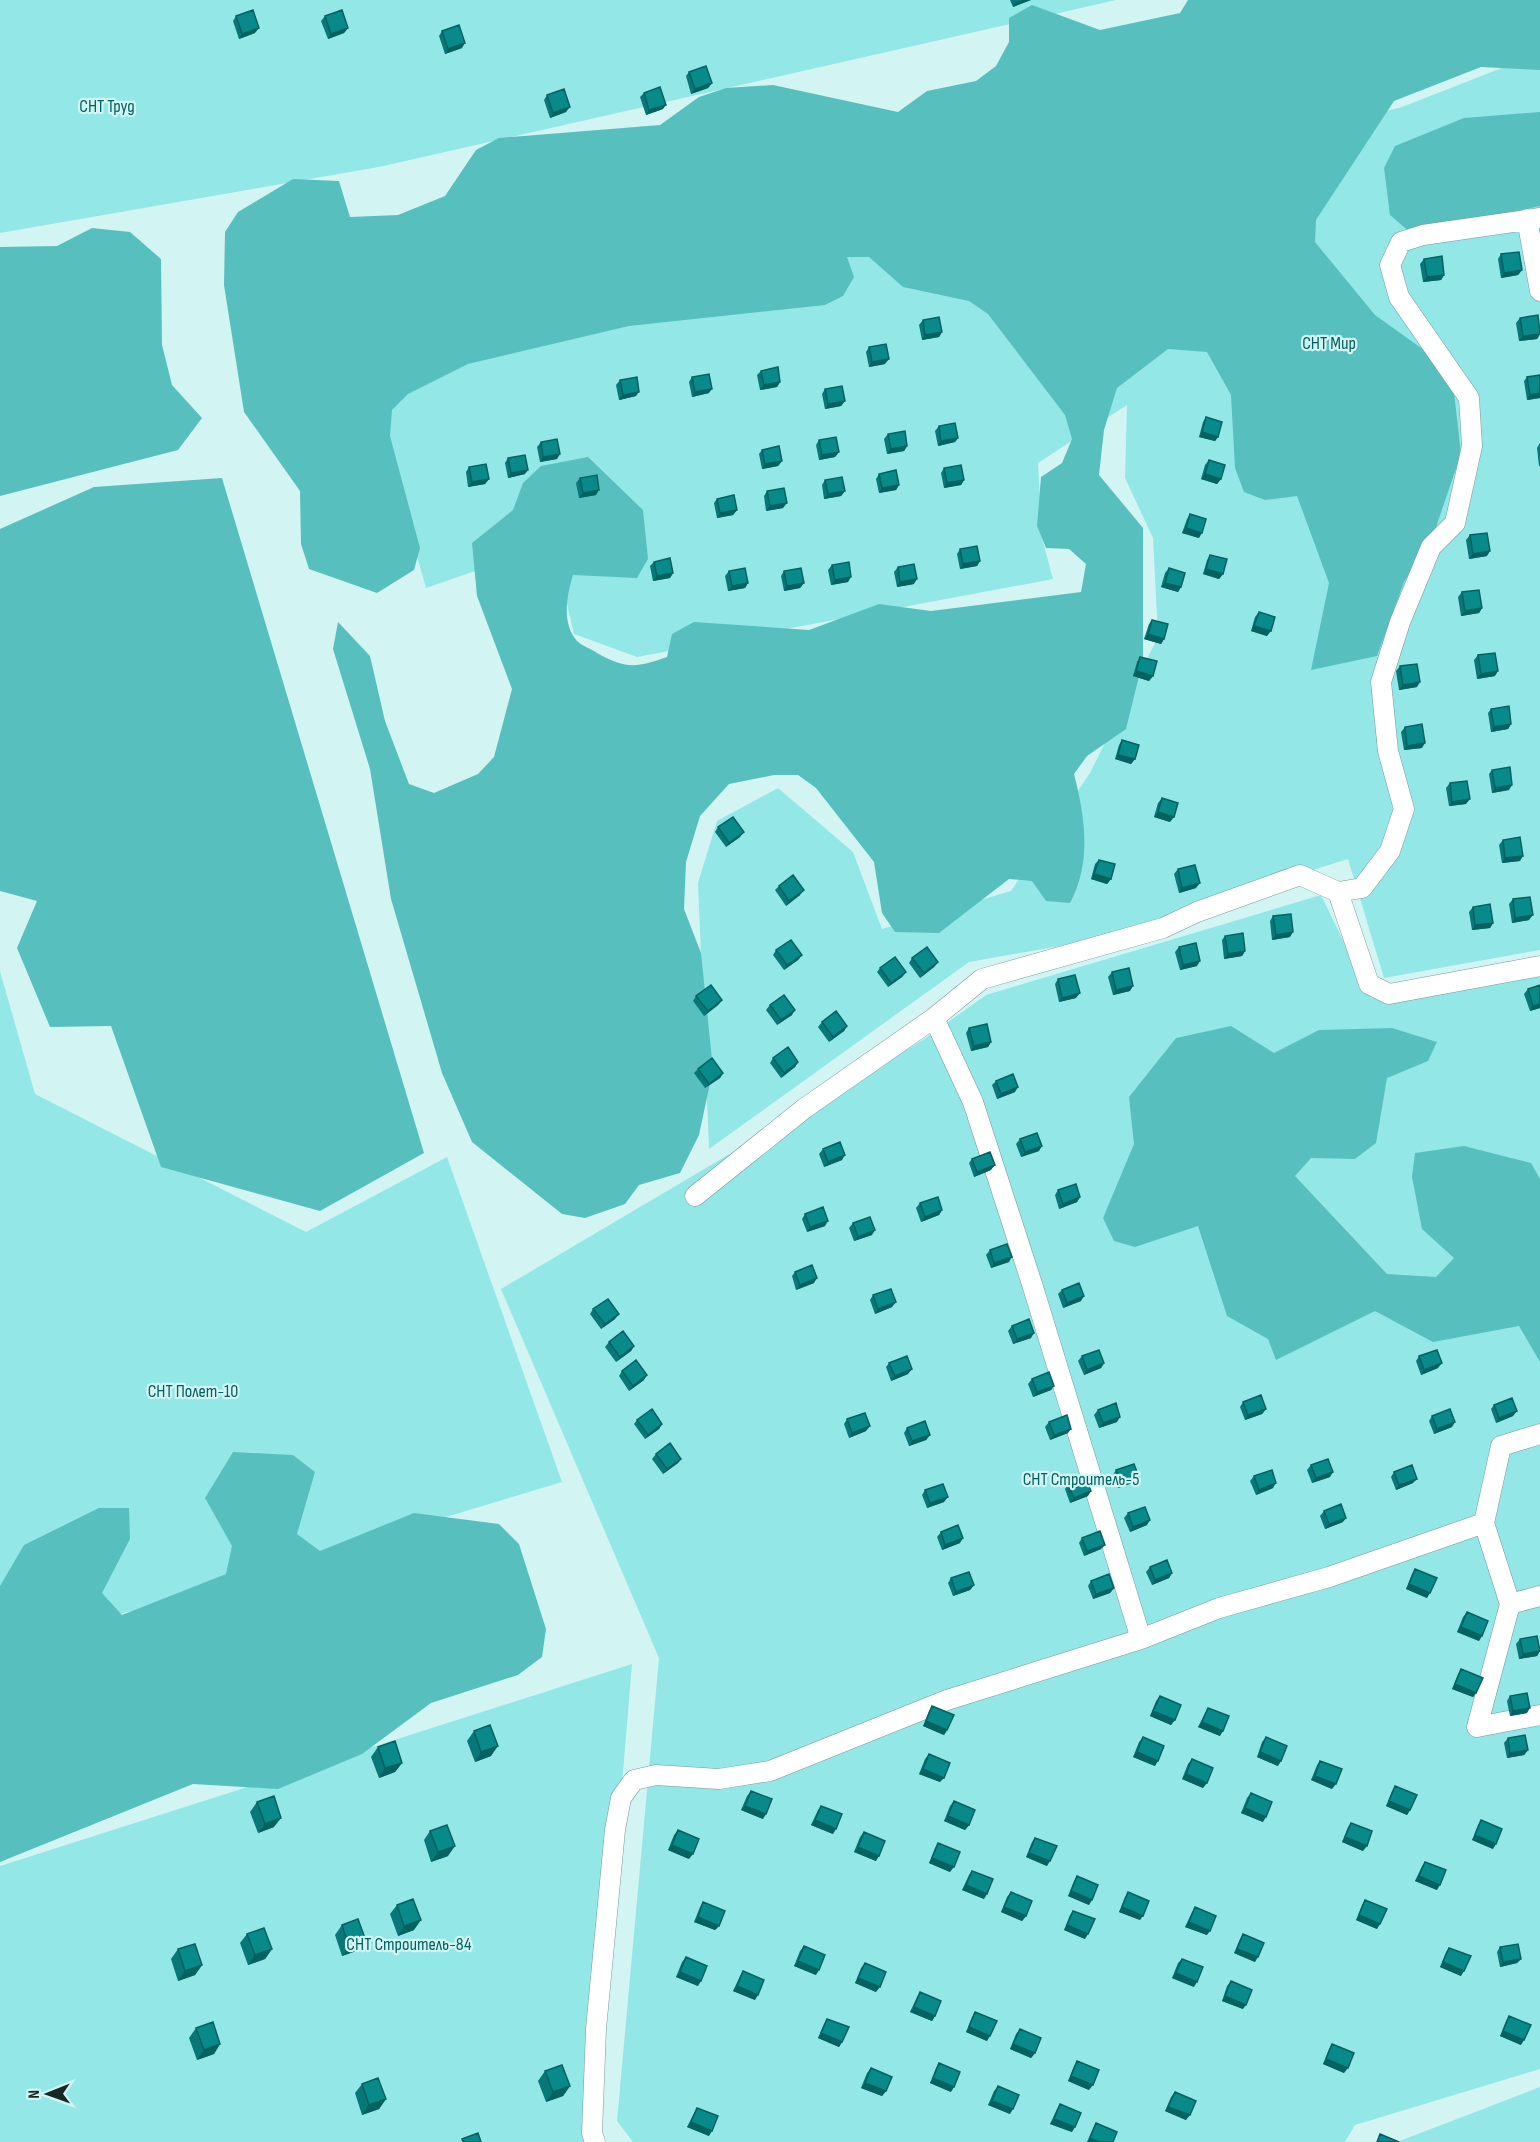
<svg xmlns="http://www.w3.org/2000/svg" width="1540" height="2142" font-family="'Sofia Sans Condensed',sans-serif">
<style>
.green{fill:#94e7e7}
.forest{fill:#57c0bf}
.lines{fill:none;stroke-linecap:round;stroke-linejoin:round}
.street-casing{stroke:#789898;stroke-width:21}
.street{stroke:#fff;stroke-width:20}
.wall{fill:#077777}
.shaded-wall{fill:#066161}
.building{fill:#088a8a;stroke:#066161;stroke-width:1.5}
.labels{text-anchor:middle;stroke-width:4.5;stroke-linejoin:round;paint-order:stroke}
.park-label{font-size:18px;fill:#006161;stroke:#d2f5f4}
</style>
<rect width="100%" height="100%" fill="#d2f5f4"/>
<!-- green -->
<path class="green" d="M0,0H1116L379,167L0,233Z
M1540,53V950L1384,978L1348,859L1088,941L969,962L709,1149L698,883L717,821L778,788L853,852L882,929L1011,891L1090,773L1158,637L1153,538L1125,478L1127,405L1038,463L1042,538L1053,579L637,657L574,634L553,544L426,588L363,367L1402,107Z
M1321,895L1371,998L1540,975V2069L1355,2125L1345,2142H633L617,2121L659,1658L501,1289L923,1040L986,995Z
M0,971L35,1094L306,1232L447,1157L562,1482L133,1611L0,1635Z
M632,1664L593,2133L597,2142H0V1866Z
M1540,2087V2142H1397Z"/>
<!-- forest -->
<path class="forest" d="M1188,0H1540V70L1481,67L1394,101L1316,220L1315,242L1375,315L1431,355L1454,392L1461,454L1433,536L1404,582L1377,656L1311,670L1329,583L1297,496L1265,500L1244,492L1235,468L1231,395L1207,352L1168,349L1117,388L1104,430L1099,475L1143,528V660L1126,729L1087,756L1074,774C1085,817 1092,862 1070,903L1046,901L1032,881L1009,879L939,933L895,932L882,913L874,862L816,788L798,775H774L729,784L700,816L686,862L684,909L701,953L713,1069L699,1135L680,1173L639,1185L625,1204L585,1218L562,1214L472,1142L442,1073L391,899L370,769L333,649L338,622L370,656L385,721L409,784L434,793L478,774L494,757L512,689L477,596L472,543L513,510L523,483L541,466L588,457L643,510L648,559L637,578L573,575C567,595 561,623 577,641C582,646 592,649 597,653C626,669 636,668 667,657L672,634L694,622L809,630L879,604L931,611L1081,592L1086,564L1069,549L1046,548L1037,526L1041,477L1062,463L1072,439L1065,415L988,314L969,301L903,287L869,257H847L854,277L843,296L825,305L629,326L468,364L408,394L392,410L390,436L420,548L414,570L377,593L309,569L301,544L300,491L244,412L224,285L225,232L238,212L293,179L339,181L350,217L398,215L445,196L476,150L499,138L660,125L699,97L726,88L773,85L898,112L927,91L976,81L996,66L1009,42V18L1032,5L1100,30L1180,13Z
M1540,112V206L1412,234L1390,215L1384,168L1395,146L1464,118Z
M92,228L130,232L161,259L162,345L172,385L202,418L178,450L0,496V247L57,246Z
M222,478L424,1153L320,1211L161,1167L111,1026L50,1027L17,948L37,901L0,891V529L94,487Z
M1231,1026L1274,1053L1319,1030L1392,1028L1437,1042L1428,1061L1387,1078L1376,1143L1355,1159L1311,1158L1295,1176L1387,1274L1436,1277L1454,1258L1422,1229L1412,1177L1415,1153L1464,1146L1531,1163L1540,1179V1362L1519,1326L1433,1342L1375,1311L1276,1360L1268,1339L1227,1316L1198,1226L1135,1247L1114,1241L1103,1218L1134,1144L1129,1097L1176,1038Z
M233,1452L293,1455L315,1472L297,1534L320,1551L414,1513L499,1524L519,1544L546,1629L542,1657L518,1675L431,1703L362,1754L278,1789L193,1784L0,1862V1586L24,1545L99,1508H129L130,1539L102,1593L122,1615L226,1574L232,1546L205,1498Z"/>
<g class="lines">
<defs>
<path id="street" d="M1527,219L1540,291
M1338,892L1362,888L1390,851L1404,809L1388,751L1381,682L1400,622L1431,547L1455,523L1472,446L1469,398L1399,297L1390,265L1401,242L1423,235L1540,218
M695,1196L805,1108L934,1018
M1540,1434L1501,1446L1484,1523L1510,1604L1477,1727L1540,1715
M1510,1604L1540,1596
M1141,1639L1032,1284L973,1102L934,1018L982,979L1163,928L1197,912L1300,875L1338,892L1369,984L1389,994L1540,966
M595,2142L592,2133L596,2029L615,1830L621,1798L634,1780L656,1775L719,1779L770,1771L947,1700L1141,1639L1219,1608L1329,1577L1484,1523"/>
</defs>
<!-- street casing -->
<use href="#street" class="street-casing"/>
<!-- street -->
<use href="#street" class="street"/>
</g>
<!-- wall -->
<path class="wall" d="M1010,0H1031L1013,7Z
M236,16L255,33L239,39L233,21Z
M325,16L348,28L344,33L328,39L321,21Z
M442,31L462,48L445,54L439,36Z
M689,72L712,83L708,88L691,94L686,76Z
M644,93L663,109L646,115L640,97Z
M547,95L566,112L550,118L544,100Z
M1501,254L1522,270L1518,275L1501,278L1498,259Z
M1424,259L1444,275L1441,280L1423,282L1420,264Z
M1520,318L1540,331V334L1537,339L1519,341L1516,323Z
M923,320L942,332L939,337L922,340L919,325Z
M869,347L885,364L869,367L866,352Z
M761,371L780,382L777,387L760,390L757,375Z
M692,377L709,393L692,397L689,382Z
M1527,377L1540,398L1527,400L1524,381Z
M620,380L636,396L619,400L616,385Z
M825,389L845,401L841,406L825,409L822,394Z
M1206,417L1218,437L1215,441L1199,437L1203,422Z
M939,426L958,438L955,442L938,446L935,431Z
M888,434L907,446L904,451L887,454L884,439Z
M819,440L839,452L835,457L819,460L816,445Z
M541,442L557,459L540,462L537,447Z
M1540,443V466H1539L1537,448Z
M762,450L782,461L778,466L762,469L759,454Z
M508,458L525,474L508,478L505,463Z
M1209,460L1221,479L1217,484L1201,479L1205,465Z
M469,467L489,479L485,484L468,487L466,472Z
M944,468L964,480L961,485L944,488L941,473Z
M879,474L899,485L896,490L879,493L876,479Z
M580,478L596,495L579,498L576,483Z
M825,480L845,491L841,496L824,499L822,485Z
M767,491L783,508L766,511L764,496Z
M717,499L737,510L733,515L717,518L714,503Z
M1190,514L1199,538L1182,533L1187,519Z
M1470,535L1487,556L1469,559L1466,540Z
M960,549L980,561L977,566L960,569L957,554Z
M1210,555L1223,574L1219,579L1203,574L1207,560Z
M654,562L673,573L670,578L653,581L650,566Z
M832,565L848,582L831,585L828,570Z
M898,567L914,584L897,587L894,572Z
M1169,568L1181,587L1178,592L1161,587L1165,573Z
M729,571L748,583L745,588L728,591L725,576Z
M784,571L804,583L800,588L784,591L781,576Z
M1462,592L1482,608L1479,613L1461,616L1458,597Z
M1259,612L1267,636L1251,631L1255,617Z
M1152,620L1164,639L1161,644L1144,639L1149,624Z
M1478,655L1495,676L1477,679L1474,660Z
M1140,657L1153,676L1149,681L1133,676L1137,662Z
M1400,666L1417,687L1399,690L1396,671Z
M1491,709L1511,724L1508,729L1491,732L1488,713Z
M1405,727L1422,748L1404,750L1401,732Z
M1122,740L1135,759L1131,764L1115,759L1119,745Z
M1492,770L1509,790L1492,793L1489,774Z
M1450,783L1466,804L1449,806L1446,788Z
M1162,798L1170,822L1154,817L1158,803Z
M718,827L740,837L726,847L715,832Z
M1503,840L1520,861L1502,863L1499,845Z
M1099,860L1111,879L1107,884L1091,879L1095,864Z
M1178,869L1196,888L1179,893L1174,874Z
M779,886L800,895L786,906L775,890Z
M1513,899L1529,920L1512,923L1509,904Z
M1473,907L1493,923L1490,928L1472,930L1469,912Z
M1273,916L1290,937L1272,940L1270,921Z
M1225,936L1245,951L1242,956L1224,959L1222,940Z
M1179,947L1197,966L1180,970L1175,952Z
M776,950L802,955L798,960L784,970L773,955Z
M912,958L938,962L934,967L920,978L909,963Z
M880,968L906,972L902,977L888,987L877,972Z
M1112,972L1130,991L1113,995L1108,977Z
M1058,979L1076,998L1059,1002L1055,984Z
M1528,989L1540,1008L1530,1011L1524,994Z
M696,996L722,1000L718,1005L704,1016L693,1001Z
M770,1005L792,1015L777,1025L766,1010Z
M822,1022L847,1026L844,1031L829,1042L818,1027Z
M969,1028L991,1042L988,1047L971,1051L966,1033Z
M773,1058L798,1062L795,1067L781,1078L770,1063Z
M698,1069L723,1073L720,1078L705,1088L694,1073Z
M996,1081L1015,1092L997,1099L992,1085Z
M1020,1139L1039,1151L1021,1157L1016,1144Z
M823,1149L842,1160L824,1167L819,1154Z
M972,1159L991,1170L974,1177L969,1163Z
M1058,1190L1080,1197L1077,1202L1059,1209L1055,1195Z
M920,1203L942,1210L939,1215L921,1222L916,1208Z
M805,1214L825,1226L807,1232L802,1219Z
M853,1223L872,1235L854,1241L849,1228Z
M990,1250L1009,1262L991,1268L986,1255Z
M795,1272L814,1283L796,1290L792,1276Z
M1062,1290L1081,1301L1063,1308L1058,1294Z
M873,1295L892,1307L875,1314L870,1300Z
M593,1309L615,1319L601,1329L590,1314Z
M1012,1326L1031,1338L1013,1344L1008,1331Z
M609,1342L634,1346L631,1351L616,1362L605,1347Z
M1082,1356L1104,1363L1101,1368L1084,1375L1078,1361Z
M1419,1356L1438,1368L1421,1375L1416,1361Z
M889,1363L908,1374L891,1381L886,1367Z
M622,1371L644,1380L629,1391L619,1376Z
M1032,1379L1054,1386L1051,1390L1033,1397L1028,1384Z
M1243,1402L1266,1409L1262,1414L1245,1420L1240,1407Z
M1494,1405L1513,1416L1496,1423L1491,1409Z
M1098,1410L1117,1422L1099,1428L1094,1415Z
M1432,1416L1452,1427L1434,1434L1429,1421Z
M847,1419L866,1431L849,1438L844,1424Z
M637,1420L662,1424L659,1429L645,1439L634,1424Z
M1049,1422L1068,1433L1050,1440L1045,1427Z
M907,1428L930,1435L926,1440L909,1446L904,1433Z
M656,1454L681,1459L678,1463L663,1474L652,1459Z
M1311,1465L1330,1477L1312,1483L1307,1470Z
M1116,1470L1139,1477L1135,1482L1118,1488L1113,1475Z
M1394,1472L1413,1483L1396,1490L1391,1477Z
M1254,1476L1273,1488L1256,1495L1250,1481Z
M1068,1485L1088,1496L1070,1503L1065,1489Z
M925,1490L944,1502L927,1508L922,1495Z
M1324,1511L1343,1522L1325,1529L1320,1516Z
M1128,1513L1147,1525L1130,1532L1124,1518Z
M941,1532L960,1543L942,1550L937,1537Z
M1082,1538L1101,1549L1084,1556L1079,1543Z
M1150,1567L1172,1573L1169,1578L1152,1585L1146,1572Z
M1415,1569L1427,1598L1406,1589L1412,1574Z
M951,1578L974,1585L970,1590L953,1596L948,1583Z
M1091,1581L1114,1588L1110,1593L1093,1599L1088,1586Z
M1467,1612L1479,1641L1457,1632L1463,1617Z
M1520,1639L1540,1651L1537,1656L1519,1659L1516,1644Z
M1461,1669L1476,1693L1473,1697L1452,1689L1458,1674Z
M1160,1696L1175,1720L1171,1725L1150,1716L1156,1701Z
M1510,1696L1527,1713L1510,1716L1507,1701Z
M932,1706L947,1730L944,1735L923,1726L929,1711Z
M1208,1708L1220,1736L1198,1727L1205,1713Z
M474,1731L491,1756L475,1762L467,1741Z
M1143,1737L1155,1766L1133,1757L1139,1742Z
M1266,1737L1278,1766L1257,1757L1262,1742Z
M1508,1738L1528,1750L1524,1755L1507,1758L1504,1743Z
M378,1747L402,1763L395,1772L379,1778L371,1757Z
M929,1754L940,1782L919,1774L925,1759Z
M1192,1759L1203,1788L1182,1779L1188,1764Z
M1320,1761L1332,1789L1311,1780L1317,1765Z
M1395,1786L1410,1810L1407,1815L1386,1806L1392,1791Z
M751,1791L763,1819L741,1810L747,1796Z
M1251,1793L1263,1822L1241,1813L1247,1798Z
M954,1801L969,1825L965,1830L944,1821L950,1806Z
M257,1802L274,1827L258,1833L250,1812Z
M821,1806L833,1834L811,1825L818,1810Z
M1481,1820L1493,1849L1472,1840L1478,1825Z
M1351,1823L1363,1851L1342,1842L1348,1827Z
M678,1830L689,1859L668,1850L674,1835Z
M430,1831L448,1856L431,1862L424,1840Z
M864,1832L876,1861L854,1852L860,1837Z
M1035,1838L1047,1866L1026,1857L1032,1842Z
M938,1843L950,1872L929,1863L935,1848Z
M1425,1862L1437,1890L1415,1881L1422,1866Z
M972,1871L984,1899L962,1890L969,1875Z
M1077,1876L1089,1905L1068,1896L1074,1881Z
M1011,1892L1026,1916L1022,1921L1001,1912L1007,1897Z
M1128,1892L1140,1920L1119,1912L1125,1897Z
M1365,1900L1377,1929L1356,1920L1362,1905Z
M703,1902L719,1926L715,1930L694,1922L700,1907Z
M397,1905L414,1930L398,1936L390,1914Z
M1195,1907L1207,1935L1185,1927L1192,1912Z
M1073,1911L1085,1939L1064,1930L1070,1915Z
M342,1925L359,1950L342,1956L335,1935Z
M247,1934L272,1949L265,1959L248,1965L240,1943Z
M1243,1934L1255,1962L1234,1953L1240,1939Z
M804,1946L816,1975L794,1966L800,1951Z
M1500,1947L1521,1959L1517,1963L1500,1967L1497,1952Z
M1449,1948L1461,1976L1440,1967L1446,1952Z
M178,1949L202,1965L195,1975L178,1981L171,1959Z
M686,1957L698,1986L676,1977L682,1962Z
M1182,1959L1194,1987L1172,1978L1178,1963Z
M865,1963L876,1992L855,1983L861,1968Z
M743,1971L755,2000L733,1991L740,1976Z
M1231,1981L1243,2009L1222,2001L1227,1986Z
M920,1992L935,2016L932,2021L910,2012L917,1997Z
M975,2012L987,2041L966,2032L972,2017Z
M1509,2016L1521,2045L1500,2036L1506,2021Z
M827,2019L842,2042L839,2047L818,2038L824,2024Z
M196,2028L220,2044L214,2054L197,2060L189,2038Z
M1020,2029L1035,2053L1031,2058L1010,2049L1016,2034Z
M1332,2044L1344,2073L1323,2064L1329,2049Z
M1077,2061L1089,2090L1068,2081L1074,2066Z
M939,2063L951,2092L930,2083L936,2068Z
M871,2068L886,2091L882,2096L861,2088L867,2073Z
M545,2071L570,2086L563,2096L546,2102L538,2081Z
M362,2084L386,2099L379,2109L362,2115L355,2093Z
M998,2086L1010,2114L988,2105L994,2091Z
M1175,2092L1186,2120L1165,2111L1171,2097Z
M1060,2104L1072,2132L1050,2124L1057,2109Z
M697,2108L709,2136L687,2127L694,2113Z
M1096,2123L1113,2142H1087L1093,2128Z"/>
<!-- shaded-wall -->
<path class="shaded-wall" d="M1023,0H1031L1013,7L1016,2Z
M259,28L255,33L239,39L242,34Z
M348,28L344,33L328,39L331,34Z
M465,43L462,48L445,54L448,49Z
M712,83L708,88L691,94L695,89Z
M666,105L663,109L646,115L649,110Z
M570,107L566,112L550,118L553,113Z
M1522,270L1518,275L1501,278L1504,273Z
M1444,275L1441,280L1423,282L1427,277Z
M942,332L939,337L922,340L925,335Z
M1540,334L1537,339L1519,341L1523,336Z
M889,359L885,364L869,367L872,362Z
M780,382L777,387L760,390L764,385Z
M712,389L709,393L692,397L695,392Z
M639,392L636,396L619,400L623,395Z
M1540,393V398L1527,400L1530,395Z
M845,401L841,406L825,409L828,404Z
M1202,432L1218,437L1215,441L1199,437Z
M958,438L955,442L938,446L941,441Z
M907,446L904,451L887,454L891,449Z
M839,452L835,457L819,460L822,455Z
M560,454L557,459L540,462L543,457Z
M782,461L778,466L762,469L765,464Z
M528,470L525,474L508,478L511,473Z
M1205,474L1221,479L1217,484L1201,479Z
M489,479L485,484L468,487L472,482Z
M964,480L961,485L944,488L947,483Z
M899,485L896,490L879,493L882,488Z
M599,490L596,495L579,498L583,493Z
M845,491L841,496L824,499L828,494Z
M787,503L783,508L766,511L770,506Z
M737,510L733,515L717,518L720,513Z
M1186,528L1202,533L1199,538L1182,533Z
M1490,551L1487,556L1469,559L1473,554Z
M980,561L977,566L960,569L963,564Z
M1206,569L1223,574L1219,579L1203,574Z
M673,573L670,578L653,581L657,576Z
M851,577L848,582L831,585L835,580Z
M917,579L914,584L897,587L900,582Z
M748,583L745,588L728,591L732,586Z
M804,583L800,588L784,591L787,586Z
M1165,583L1181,587L1178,592L1161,587Z
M1482,608L1479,613L1461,616L1465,611Z
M1254,626L1271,631L1267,636L1251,631Z
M1148,634L1164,639L1161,644L1144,639Z
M1136,671L1153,676L1149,681L1133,676Z
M1498,671L1495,676L1477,679L1481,674Z
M1420,682L1417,687L1399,690L1403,685Z
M1511,724L1508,729L1491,732L1494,727Z
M1425,743L1422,748L1404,750L1407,746Z
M1118,755L1135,759L1131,764L1115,759Z
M1512,785L1509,790L1492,793L1495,788Z
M1470,799L1466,804L1449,806L1452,802Z
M1158,812L1174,817L1170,822L1154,817Z
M744,832L740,837L726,847L729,843Z
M1523,856L1520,861L1502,863L1505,858Z
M1094,874L1111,879L1107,884L1091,879Z
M1200,883L1196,888L1179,893L1182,888Z
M804,890L800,895L786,906L789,901Z
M1533,915L1529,920L1512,923L1515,918Z
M1493,923L1490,928L1472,930L1475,925Z
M1293,932L1290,937L1272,940L1276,935Z
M1245,951L1242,956L1224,959L1228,954Z
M802,955L798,960L784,970L787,965Z
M1200,961L1197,966L1180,970L1183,965Z
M938,962L934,967L920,978L924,973Z
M906,972L902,977L888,987L891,983Z
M1133,986L1130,991L1113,995L1116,990Z
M1080,993L1076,998L1059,1002L1062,998Z
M722,1000L718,1005L704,1016L708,1011Z
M1540,1004V1008L1530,1011L1533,1006Z
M795,1010L792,1015L777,1025L781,1020Z
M847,1026L844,1031L829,1042L833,1037Z
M991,1042L988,1047L971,1051L974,1046Z
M798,1062L795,1067L781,1078L784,1073Z
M723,1073L720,1078L705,1088L709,1084Z
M1018,1087L1015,1092L997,1099L1001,1094Z
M1042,1146L1039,1151L1021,1157L1025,1152Z
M845,1155L842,1160L824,1167L828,1162Z
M995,1165L991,1170L974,1177L977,1172Z
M1080,1197L1077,1202L1059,1209L1063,1204Z
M942,1210L939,1215L921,1222L925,1217Z
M828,1221L825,1226L807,1232L810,1227Z
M875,1230L872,1235L854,1241L858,1237Z
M1012,1257L1009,1262L991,1268L994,1263Z
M817,1278L814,1283L796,1290L800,1285Z
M1084,1296L1081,1301L1063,1308L1067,1303Z
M896,1302L892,1307L875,1314L878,1309Z
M619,1314L615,1319L601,1329L605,1324Z
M1034,1333L1031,1338L1013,1344L1017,1339Z
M634,1346L631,1351L616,1362L620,1357Z
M1104,1363L1101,1368L1084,1375L1087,1370Z
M1442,1363L1438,1368L1421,1375L1424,1370Z
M912,1369L908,1374L891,1381L895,1376Z
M647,1375L644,1380L629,1391L633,1386Z
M1054,1386L1051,1390L1033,1397L1037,1392Z
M1266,1409L1262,1414L1245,1420L1248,1415Z
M1517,1411L1513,1416L1496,1423L1499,1418Z
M1120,1417L1117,1422L1099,1428L1103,1423Z
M1455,1422L1452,1427L1434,1434L1437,1429Z
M662,1424L659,1429L645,1439L648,1435Z
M870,1426L866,1431L849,1438L852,1433Z
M1071,1429L1068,1433L1050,1440L1054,1435Z
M930,1435L926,1440L909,1446L912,1441Z
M681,1459L678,1463L663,1474L667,1469Z
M1333,1472L1330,1477L1312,1483L1316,1478Z
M1139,1477L1135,1482L1118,1488L1121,1483Z
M1417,1479L1413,1483L1396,1490L1399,1485Z
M1276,1483L1273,1488L1256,1495L1259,1490Z
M1091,1491L1088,1496L1070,1503L1074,1498Z
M948,1497L944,1502L927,1508L930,1503Z
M1346,1518L1343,1522L1325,1529L1329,1524Z
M1150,1520L1147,1525L1130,1532L1133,1527Z
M963,1538L960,1543L942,1550L945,1545Z
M1105,1545L1101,1549L1084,1556L1087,1551Z
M1172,1573L1169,1578L1152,1585L1155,1580Z
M1409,1584L1430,1593L1427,1598L1406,1589Z
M974,1585L970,1590L953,1596L956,1592Z
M1114,1588L1110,1593L1093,1599L1096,1594Z
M1461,1627L1482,1636L1479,1641L1457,1632Z
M1540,1651L1537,1656L1519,1659L1523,1654Z
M1455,1684L1476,1693L1473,1697L1452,1689Z
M1530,1708L1527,1713L1510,1716L1513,1711Z
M1153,1711L1175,1720L1171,1725L1150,1716Z
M926,1721L947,1730L944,1735L923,1726Z
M1202,1722L1223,1731L1220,1736L1198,1727Z
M498,1746L491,1756L475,1762L481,1752Z
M1528,1750L1524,1755L1507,1758L1510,1753Z
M1137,1752L1158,1761L1155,1766L1133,1757Z
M1260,1752L1281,1761L1278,1766L1257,1757Z
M402,1763L395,1772L379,1778L385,1768Z
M923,1769L944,1778L940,1782L919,1774Z
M1186,1774L1207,1783L1203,1788L1182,1779Z
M1315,1776L1336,1784L1332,1789L1311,1780Z
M1389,1801L1410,1810L1407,1815L1386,1806Z
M745,1806L766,1814L763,1819L741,1810Z
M1245,1808L1266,1817L1263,1822L1241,1813Z
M948,1816L969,1825L965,1830L944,1821Z
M281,1818L274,1827L258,1833L265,1824Z
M815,1820L836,1829L833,1834L811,1825Z
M1475,1835L1496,1844L1493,1849L1472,1840Z
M1345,1837L1367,1846L1363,1851L1342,1842Z
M672,1845L693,1854L689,1859L668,1850Z
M455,1846L448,1856L431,1862L438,1852Z
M858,1847L879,1856L876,1861L854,1852Z
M1029,1853L1050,1861L1047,1866L1026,1857Z
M932,1858L954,1867L950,1872L929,1863Z
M1419,1876L1440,1885L1437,1890L1415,1881Z
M966,1885L987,1894L984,1899L962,1890Z
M1071,1891L1092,1900L1089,1905L1068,1896Z
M1004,1907L1026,1916L1022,1921L1001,1912Z
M1122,1907L1143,1916L1140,1920L1119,1912Z
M1359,1915L1380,1924L1377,1929L1356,1920Z
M698,1917L719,1926L715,1930L694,1922Z
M421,1920L414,1930L398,1936L404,1926Z
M1189,1922L1210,1931L1207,1935L1185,1927Z
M1067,1925L1088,1934L1085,1939L1064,1930Z
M366,1941L359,1950L342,1956L349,1947Z
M272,1949L265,1959L248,1965L255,1955Z
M1237,1949L1258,1957L1255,1962L1234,1953Z
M1521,1959L1517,1963L1500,1967L1503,1962Z
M798,1961L819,1970L816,1975L794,1966Z
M1443,1962L1464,1971L1461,1976L1440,1967Z
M202,1965L195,1975L178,1981L185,1971Z
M680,1972L701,1981L698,1986L676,1977Z
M1176,1973L1197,1982L1194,1987L1172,1978Z
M858,1978L880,1987L876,1992L855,1983Z
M737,1986L758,1995L755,2000L733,1991Z
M1225,1996L1246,2005L1243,2009L1222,2001Z
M914,2007L935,2016L932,2021L910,2012Z
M969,2027L990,2036L987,2041L966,2032Z
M1503,2031L1524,2040L1521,2045L1500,2036Z
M821,2033L842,2042L839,2047L818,2038Z
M220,2044L214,2054L197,2060L204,2050Z
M1013,2044L1035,2053L1031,2058L1010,2049Z
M1326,2059L1348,2068L1344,2073L1323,2064Z
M1071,2076L1093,2085L1089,2090L1068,2081Z
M933,2078L954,2087L951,2092L930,2083Z
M865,2083L886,2091L882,2096L861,2088Z
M570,2086L563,2096L546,2102L553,2092Z
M386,2099L379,2109L362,2115L369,2105Z
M992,2101L1013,2109L1010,2114L988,2105Z
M1168,2107L1190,2115L1186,2120L1165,2111Z
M1054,2119L1075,2127L1072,2132L1050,2124Z
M691,2122L712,2131L709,2136L687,2127Z
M1090,2138L1099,2142H1087Z"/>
<!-- building -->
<path class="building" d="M253,10L259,28L242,34L236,16Z
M342,10L348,28L331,34L325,16Z
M459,25L465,43L448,49L442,31Z
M706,66L712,83L695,89L689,72Z
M660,87L666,105L649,110L644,93Z
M564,89L570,107L553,113L547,95Z
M1519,252L1522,270L1504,273L1501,254Z
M1442,256L1444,275L1427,277L1424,259Z
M1538,315L1540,334L1523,336L1520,318Z
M939,317L942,332L925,335L923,320Z
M886,344L889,359L872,362L869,347Z
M778,367L780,382L764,385L761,371Z
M709,374L712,389L695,392L692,377Z
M1540,375V393L1530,395L1527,377Z
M637,377L639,392L623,395L620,380Z
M842,386L845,401L828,404L825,389Z
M1206,417L1222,422L1218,437L1202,432Z
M955,423L958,438L941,441L939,426Z
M905,431L907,446L891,449L888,434Z
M836,437L839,452L822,455L819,440Z
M557,439L560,454L543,457L541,442Z
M779,446L782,461L765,464L762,450Z
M525,455L528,470L511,473L508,458Z
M1209,460L1225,465L1221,479L1205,474Z
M486,464L489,479L472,482L469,467Z
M961,465L964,480L947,483L944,468Z
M896,470L899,485L882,488L879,474Z
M597,475L599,490L583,493L580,478Z
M842,477L845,491L828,494L825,480Z
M784,488L787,503L770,506L767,491Z
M734,495L737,510L720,513L717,499Z
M1190,514L1206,519L1202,533L1186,528Z
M1487,533L1490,551L1473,554L1470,535Z
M977,546L980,561L963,564L960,549Z
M1210,555L1227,559L1223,574L1206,569Z
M670,558L673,573L657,576L654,562Z
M849,562L851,577L835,580L832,565Z
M914,564L917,579L900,582L898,567Z
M745,568L748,583L732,586L729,571Z
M801,568L804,583L787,586L784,571Z
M1169,568L1185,573L1181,587L1165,583Z
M1479,590L1482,608L1465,611L1462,592Z
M1259,612L1275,617L1271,631L1254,626Z
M1152,620L1168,624L1164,639L1148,634Z
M1495,653L1498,671L1481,674L1478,655Z
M1140,657L1157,661L1153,676L1136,671Z
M1417,664L1420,682L1403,685L1400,666Z
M1509,706L1511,724L1494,727L1491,709Z
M1422,724L1425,743L1407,746L1405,727Z
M1122,740L1139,745L1135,759L1118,755Z
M1510,767L1512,785L1495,788L1492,770Z
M1467,781L1470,799L1452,802L1450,783Z
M1162,798L1178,803L1174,817L1158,812Z
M733,817L744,832L729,843L718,827Z
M1520,837L1523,856L1505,858L1503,840Z
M1099,860L1115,864L1111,879L1094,874Z
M1195,865L1200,883L1182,888L1178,869Z
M793,875L804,890L789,901L779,886Z
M1530,897L1533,915L1515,918L1513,899Z
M1490,904L1493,923L1475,925L1473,907Z
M1291,914L1293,932L1276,935L1273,916Z
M1243,933L1245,951L1228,954L1225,936Z
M791,940L802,955L787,965L776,950Z
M1196,943L1200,961L1183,965L1179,947Z
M927,947L938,962L924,973L912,958Z
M895,957L906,972L891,983L880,968Z
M1129,968L1133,986L1116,990L1112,972Z
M1075,975L1080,993L1062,998L1058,979Z
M711,985L722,1000L708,1011L696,996Z
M1540,985V1004L1533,1006L1528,989Z
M784,995L795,1010L781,1020L770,1005Z
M836,1011L847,1026L833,1037L822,1022Z
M987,1024L991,1042L974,1046L969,1028Z
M788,1047L798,1062L784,1073L773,1058Z
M712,1058L723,1073L709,1084L698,1069Z
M1013,1074L1018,1087L1001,1094L996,1081Z
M1037,1133L1042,1146L1025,1152L1020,1139Z
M840,1142L845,1155L828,1162L823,1149Z
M990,1152L995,1165L977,1172L972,1159Z
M1076,1184L1080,1197L1063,1204L1058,1190Z
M938,1197L942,1210L925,1217L920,1203Z
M823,1207L828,1221L810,1227L805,1214Z
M870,1217L875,1230L858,1237L853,1223Z
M1007,1244L1012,1257L994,1263L990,1250Z
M812,1265L817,1278L800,1285L795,1272Z
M1079,1283L1084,1296L1067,1303L1062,1290Z
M891,1289L896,1302L878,1309L873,1295Z
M608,1299L619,1314L605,1324L593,1309Z
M1029,1319L1034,1333L1017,1339L1012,1326Z
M623,1331L634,1346L620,1357L609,1342Z
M1099,1350L1104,1363L1087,1370L1082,1356Z
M1437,1350L1442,1363L1424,1370L1419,1356Z
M907,1356L912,1369L895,1376L889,1363Z
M636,1360L647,1375L633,1386L622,1371Z
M1049,1372L1054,1386L1037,1392L1032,1379Z
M1261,1395L1266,1409L1248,1415L1243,1402Z
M1512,1398L1517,1411L1499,1418L1494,1405Z
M1116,1403L1120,1417L1103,1423L1098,1410Z
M652,1409L662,1424L648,1435L637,1420Z
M1450,1409L1455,1422L1437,1429L1432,1416Z
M865,1413L870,1426L852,1433L847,1419Z
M1067,1415L1071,1429L1054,1435L1049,1422Z
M925,1421L930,1435L912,1441L907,1428Z
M670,1443L681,1459L667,1469L656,1454Z
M1328,1459L1333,1472L1316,1478L1311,1465Z
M1134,1464L1139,1477L1121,1483L1116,1470Z
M1412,1465L1417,1479L1399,1485L1394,1472Z
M1272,1470L1276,1483L1259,1490L1254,1476Z
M1086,1478L1091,1491L1074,1498L1068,1485Z
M943,1484L948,1497L930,1503L925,1490Z
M1341,1504L1346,1518L1329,1524L1324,1511Z
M1145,1507L1150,1520L1133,1527L1128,1513Z
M958,1525L963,1538L945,1545L941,1532Z
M1100,1531L1105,1545L1087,1551L1082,1538Z
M1167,1560L1172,1573L1155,1580L1150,1567Z
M1415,1569L1437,1578L1430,1593L1409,1584Z
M969,1572L974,1585L956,1592L951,1578Z
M1109,1574L1114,1588L1096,1594L1091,1581Z
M1467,1612L1488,1621L1482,1636L1461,1627Z
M1537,1636L1540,1651L1523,1654L1520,1639Z
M1461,1669L1483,1678L1476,1693L1455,1684Z
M1527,1693L1530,1708L1513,1711L1510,1696Z
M1160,1696L1181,1705L1175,1720L1153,1711Z
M932,1706L954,1715L947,1730L926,1721Z
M1208,1708L1229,1716L1223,1731L1202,1722Z
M490,1725L498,1746L481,1752L474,1731Z
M1525,1735L1528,1750L1510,1753L1508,1738Z
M1143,1737L1164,1746L1158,1761L1137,1752Z
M1266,1737L1287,1746L1281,1761L1260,1752Z
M395,1741L402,1763L385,1768L378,1747Z
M929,1754L950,1763L944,1778L923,1769Z
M1192,1759L1213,1768L1207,1783L1186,1774Z
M1320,1761L1342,1769L1336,1784L1315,1776Z
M1395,1786L1417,1795L1410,1810L1389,1801Z
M751,1791L772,1799L766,1814L745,1806Z
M1251,1793L1272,1802L1266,1817L1245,1808Z
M274,1796L281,1818L265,1824L257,1802Z
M954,1801L975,1810L969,1825L948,1816Z
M821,1806L842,1814L836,1829L815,1820Z
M1481,1820L1502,1829L1496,1844L1475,1835Z
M1351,1823L1372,1831L1367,1846L1345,1837Z
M447,1825L455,1846L438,1852L430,1831Z
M678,1830L699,1839L693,1854L672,1845Z
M864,1832L885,1841L879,1856L858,1847Z
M1035,1838L1057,1846L1050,1861L1029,1853Z
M938,1843L960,1852L954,1867L932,1858Z
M1425,1862L1446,1870L1440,1885L1419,1876Z
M972,1871L993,1879L987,1894L966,1885Z
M1077,1876L1098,1885L1092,1900L1071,1891Z
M1011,1892L1032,1901L1026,1916L1004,1907Z
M1128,1892L1149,1901L1143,1916L1122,1907Z
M413,1899L421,1920L404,1926L397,1905Z
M1365,1900L1387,1909L1380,1924L1359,1915Z
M703,1902L725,1911L719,1926L698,1917Z
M1195,1907L1216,1916L1210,1931L1189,1922Z
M1073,1911L1095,1919L1088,1934L1067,1925Z
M358,1919L366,1941L349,1947L342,1925Z
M264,1928L272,1949L255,1955L247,1934Z
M1243,1934L1264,1943L1258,1957L1237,1949Z
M195,1944L202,1965L185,1971L178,1949Z
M1518,1944L1521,1959L1503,1962L1500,1947Z
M804,1946L825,1955L819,1970L798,1961Z
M1449,1948L1471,1956L1464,1971L1443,1962Z
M686,1957L707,1966L701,1981L680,1972Z
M1182,1959L1203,1967L1197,1982L1176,1973Z
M865,1963L886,1972L880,1987L858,1978Z
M743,1971L764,1980L758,1995L737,1986Z
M1231,1981L1252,1990L1246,2005L1225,1996Z
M920,1992L941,2001L935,2016L914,2007Z
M975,2012L997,2021L990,2036L969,2027Z
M1509,2016L1531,2025L1524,2040L1503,2031Z
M827,2019L849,2027L842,2042L821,2033Z
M213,2022L220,2044L204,2050L196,2028Z
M1020,2029L1041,2038L1035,2053L1013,2044Z
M1332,2044L1354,2053L1348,2068L1326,2059Z
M1077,2061L1099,2070L1093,2085L1071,2076Z
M939,2063L960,2072L954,2087L933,2078Z
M562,2065L570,2086L553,2092L545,2071Z
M871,2068L892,2077L886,2091L865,2083Z
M378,2078L386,2099L369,2105L362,2084Z
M998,2086L1019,2095L1013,2109L992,2101Z
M1175,2092L1196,2101L1190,2115L1168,2107Z
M1060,2104L1081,2113L1075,2127L1054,2119Z
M697,2108L718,2116L712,2131L691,2122Z
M1096,2123L1117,2132L1113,2142H1099L1090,2138Z
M478,2133L481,2142H463L462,2139Z
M1380,2134L1399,2142H1377Z"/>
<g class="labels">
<!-- park labels -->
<g class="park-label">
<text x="107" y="112">СНТ Труд</text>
<text x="1329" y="349">СНТ Мир</text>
<text x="193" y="1397">СНТ Полет-10</text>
<text x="1081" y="1485">СНТ Строитель-5</text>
<text x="409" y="1950">СНТ Строитель-84</text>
</g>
</g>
<!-- north arrow -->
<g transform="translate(48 2094) rotate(269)" stroke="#d2f5f4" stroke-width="4.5" paint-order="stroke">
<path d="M0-4.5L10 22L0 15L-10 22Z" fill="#192626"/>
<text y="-9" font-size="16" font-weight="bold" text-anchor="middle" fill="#192626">N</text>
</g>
</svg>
